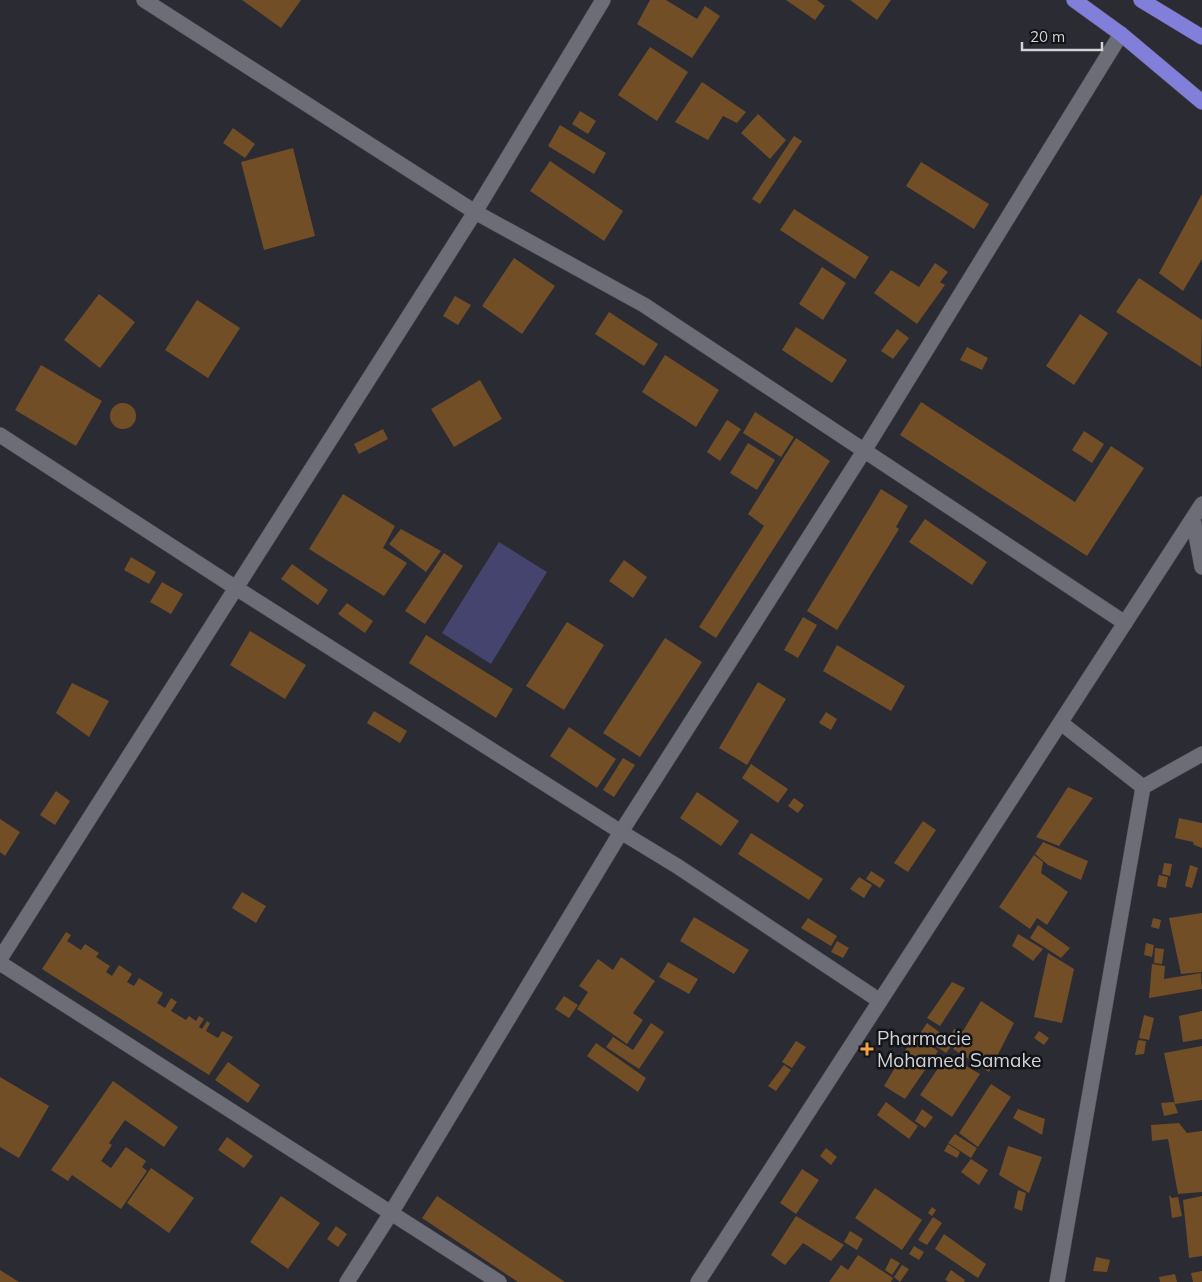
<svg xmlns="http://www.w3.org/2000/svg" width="1202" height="1282" font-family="Mulish,sans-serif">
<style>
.green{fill:#45446f}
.building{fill:#724e27}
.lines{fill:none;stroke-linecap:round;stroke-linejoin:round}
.street-casing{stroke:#49494f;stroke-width:16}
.secondary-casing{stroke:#49494f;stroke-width:16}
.highway-casing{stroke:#49494f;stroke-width:16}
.street{stroke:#6c6d76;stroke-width:15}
.secondary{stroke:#6c6d76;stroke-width:15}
.highway{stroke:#827fdb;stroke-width:15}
.poi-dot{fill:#f4a344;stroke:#131417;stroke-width:2}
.labels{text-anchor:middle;stroke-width:5;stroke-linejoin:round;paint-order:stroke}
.poi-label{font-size:19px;fill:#d3d3d8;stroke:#131417;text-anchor:start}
</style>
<rect width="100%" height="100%" fill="#2a2b33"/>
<!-- green -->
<path class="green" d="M499,542L547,572L491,664L442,633Z"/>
<!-- building -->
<path class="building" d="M242,0H301L281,28Z
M650,0H666L697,19L705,6L720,16L692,58L637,24Z
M786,0H817L825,6L815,20Z
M850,0H891L877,20Z
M650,47L688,72L657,121L618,95Z
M702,82L746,112L737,123L723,116L708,140L675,122Z
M580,111L596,121L588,134L572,124Z
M758,114L786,140L770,159L741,133Z
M560,125L606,153L594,174L548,146Z
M233,128L255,144L245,158L223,143Z
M794,136L802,141L760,204L752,199Z
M293,148L315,236L264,250L241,162Z
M550,161L623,211L604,241L530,191Z
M921,162L989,204L974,229L906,186Z
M1202,194V259L1183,291L1159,273Z
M794,209L869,257L855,279L780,230Z
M514,258L555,286L522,334L482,306Z
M935,263L948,272L940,282L945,285L917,324L874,293L891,270L919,287Z
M822,267L846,283L823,320L799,304Z
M1139,278L1202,320L1201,367L1116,312Z
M99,294L135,322L100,368L64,340Z
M455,296L471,305L458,325L443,316Z
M197,300L240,328L208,378L165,350Z
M609,312L658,344L644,366L595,334Z
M1080,314L1108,333L1074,385L1046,366Z
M796,327L847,360L832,383L782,350Z
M897,329L909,338L893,359L881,351Z
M967,347L988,358L982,370L960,360Z
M665,355L719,390L696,427L642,392Z
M41,365L102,401L76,446L15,410Z
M480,380L502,419L454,447L431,409Z
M921,402L1075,502L1111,446L1144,468L1087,556L900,435Z
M110 416a13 13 0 1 1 26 0a13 13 0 1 1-26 0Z
M755,412L794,437L781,457L743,433Z
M727,420L741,429L720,461L707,452Z
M383,429L388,439L359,454L354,444Z
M1084,431L1104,444L1092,463L1072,450Z
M796,438L830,461L716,638L699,627L764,526L748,514Z
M748,443L775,460L757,490L730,473Z
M881,489L908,506L896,527L899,529L837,630L807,611Z
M343,494L395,526L383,548L407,563L384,596L309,549Z
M925,519L987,562L972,585L909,542Z
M401,529L441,551L426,572L389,544Z
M444,553L463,566L425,624L405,611Z
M131,557L156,572L149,584L124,570Z
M624,560L647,577L633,598L609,581Z
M292,564L328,590L318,605L281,579Z
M162,582L183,594L171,614L150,602Z
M347,603L373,621L365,633L338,614Z
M803,617L817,625L798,658L784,650Z
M567,622L604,645L564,710L526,686Z
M250,631L306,665L285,699L230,665Z
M426,635L513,689L496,718L409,663Z
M665,638L702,662L640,757L603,733Z
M837,645L905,686L891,711L823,671Z
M758,682L786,699L747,765L719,748Z
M72,683L109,701L89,737L56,713Z
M374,711L407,731L400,743L367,723Z
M826,712L837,719L831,730L819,723Z
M569,727L616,759L597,788L550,756Z
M623,758L635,765L614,797L603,790Z
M751,764L788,789L778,803L742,778Z
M1068,787L1093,798L1059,846L1036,837Z
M56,791L70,801L55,825L40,815Z
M697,792L739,821L721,846L680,818Z
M794,798L804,805L798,813L788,806Z
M1179,818L1202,823V848L1194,845L1193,842L1175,838Z
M0,819L20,832L5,856L0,852Z
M923,821L936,830L908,872L894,863Z
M751,833L823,879L809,900L738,854Z
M1043,842L1088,861L1081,880L1048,865L1035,854Z
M1034,855L1043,862L1041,873L1068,892L1047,925L1037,918L1030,929L999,907Z
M1164,863L1172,864L1170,876L1162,874Z
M1190,865L1198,868L1192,888L1185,886Z
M871,871L885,880L880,888L866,879Z
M1159,875L1168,877L1166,888L1157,886Z
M859,877L872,885L864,898L850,889Z
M242,892L266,906L256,923L232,908Z
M1202,913V972L1181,974L1169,918Z
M694,917L749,950L734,974L680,941Z
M808,918L837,936L831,946L801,928Z
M1153,918L1161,920L1159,929L1151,927Z
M1038,925L1070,948L1061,958L1030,938Z
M66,932L71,935L67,941L81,950L85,944L99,953L96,957L110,966L106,972L112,976L119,965L132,974L127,982L134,986L139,978L163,993L157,1003L165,1008L171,998L177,1002L171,1011L186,1020L189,1016L196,1021L199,1016L204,1019L199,1027L202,1029L207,1021L210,1023L206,1031L218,1038L222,1031L233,1037L209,1075L42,969Z
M1018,934L1043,949L1033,961L1012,946Z
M837,941L849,948L843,958L831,952Z
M1146,943L1154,945L1152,957L1144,955Z
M1155,948L1164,949L1162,964L1154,963Z
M1048,953L1074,969L1062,1023L1034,1017Z
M621,957L655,981L633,1013L643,1020L627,1044L577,1009L588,992L579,986L598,959L613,970Z
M668,962L698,979L689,994L659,977Z
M1152,964L1165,966L1164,979L1201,973L1202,989L1149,998Z
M952,982L965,988L940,1026L927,1018Z
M564,996L578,1005L569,1018L555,1009Z
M981,1001L1014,1023L989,1072L953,1049L958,1041L953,1040L951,1035L954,1029H958L963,1031Z
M1202,1011V1039L1183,1042L1179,1016Z
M1144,1015L1154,1018L1149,1040L1139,1038Z
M651,1023L664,1032L639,1069L606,1047L613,1037L633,1050Z
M927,1023L954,1043L946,1053L919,1035Z
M1039,1031L1049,1038L1044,1045L1034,1038Z
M915,1034L938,1051L905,1099L884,1086Z
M1138,1040L1146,1041L1144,1054L1135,1055Z
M796,1041L806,1047L792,1068L782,1062Z
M596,1043L646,1078L638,1092L587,1056Z
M1202,1046V1100L1175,1104L1164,1053Z
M947,1055L980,1074L952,1117L920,1095Z
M228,1062L260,1085L248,1103L215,1080Z
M784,1065L791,1070L776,1091L768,1086Z
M0,1077L49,1106L19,1158L0,1147Z
M113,1081L178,1127L164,1147L125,1120L109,1143L112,1145L101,1161L111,1168L126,1147L146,1161L142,1167L147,1171L121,1209L72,1175L68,1181L51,1170Z
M991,1084L1011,1097L978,1147L959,1133Z
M886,1102L918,1126L909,1139L877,1115Z
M1174,1102L1178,1113L1164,1116L1161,1103Z
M922,1109L933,1117L925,1128L915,1121Z
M1018,1109L1045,1119L1042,1135L1013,1118Z
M1179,1123L1187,1133L1202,1131V1192L1178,1194L1168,1139L1152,1141L1151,1125Z
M955,1134L977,1148L971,1158L948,1143Z
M227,1137L253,1156L244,1168L218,1150Z
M948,1144L960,1152L957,1158L944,1151Z
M1008,1146L1042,1157L1029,1193L999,1175Z
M826,1148L837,1157L831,1165L820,1156Z
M971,1159L988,1170L979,1185L961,1172Z
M151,1168L194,1198L169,1233L127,1203Z
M802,1169L819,1180L796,1214L780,1203Z
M875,1188L922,1220L902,1250L855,1218Z
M1018,1190L1026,1193L1022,1211L1014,1208Z
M1169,1195L1172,1198L1178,1197L1182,1216L1172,1218Z
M281,1196L320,1223L288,1269L250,1242Z
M437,1196L565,1282H518L422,1218Z
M1202,1196V1256L1189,1258L1183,1200Z
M932,1207L936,1210L932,1216L928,1213Z
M796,1216L844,1245L831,1261L803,1243L785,1265L771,1255Z
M933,1217L942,1223L927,1245L918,1240Z
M336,1226L347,1234L338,1247L327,1239Z
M850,1231L863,1239L857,1250L844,1242Z
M944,1234L986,1264L978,1278L935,1249Z
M914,1246L924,1252L919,1260L909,1254Z
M858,1255L893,1278L891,1282H829L841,1265L848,1270Z
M1096,1257L1110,1260L1107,1272L1093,1271Z
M891,1258L900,1263L892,1275L885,1270Z
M902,1265L909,1269L900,1282L894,1277Z
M0,1270L19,1282H0Z
M951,1270L965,1280L964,1282H949L945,1280Z
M1202,1271V1282H1193L1191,1273Z
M1175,1274L1177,1282H1160L1159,1277Z"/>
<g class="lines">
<defs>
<path id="street" d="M144,0L475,212L644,305L1125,623
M0,435L236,588L621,832L677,866L880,1001
M1143,787L1202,754
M0,959L475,212L603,0
M0,963L499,1282
M347,1282L391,1213L621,832L864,451L1121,34
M1057,1282L1143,787L1061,723"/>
<path id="secondary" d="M1193,519L1202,567
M698,1282L1202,504"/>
<path id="highway" d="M1074,0L1121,34L1202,102
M1141,0L1202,37"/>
</defs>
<!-- street casing -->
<use href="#street" class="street-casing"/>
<!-- secondary casing -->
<use href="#secondary" class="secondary-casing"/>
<!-- highway casing -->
<use href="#highway" class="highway-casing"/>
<!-- street -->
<use href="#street" class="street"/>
<!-- secondary -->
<use href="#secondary" class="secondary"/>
<!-- highway -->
<use href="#highway" class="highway"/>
</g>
<!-- markers -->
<path class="poi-dot" d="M864.5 1041.5h5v5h5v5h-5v5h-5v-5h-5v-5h5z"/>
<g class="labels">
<!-- poi labels -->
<g class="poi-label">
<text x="877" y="1045">Pharmacie<tspan x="877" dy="22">Mohamed Samake</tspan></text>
</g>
</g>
<!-- scale -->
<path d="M1022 42v8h80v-8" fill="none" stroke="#d3d3d8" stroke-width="2.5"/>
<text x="1030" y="42" font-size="15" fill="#d3d3d8" stroke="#131417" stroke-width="4" paint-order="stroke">20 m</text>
</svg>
